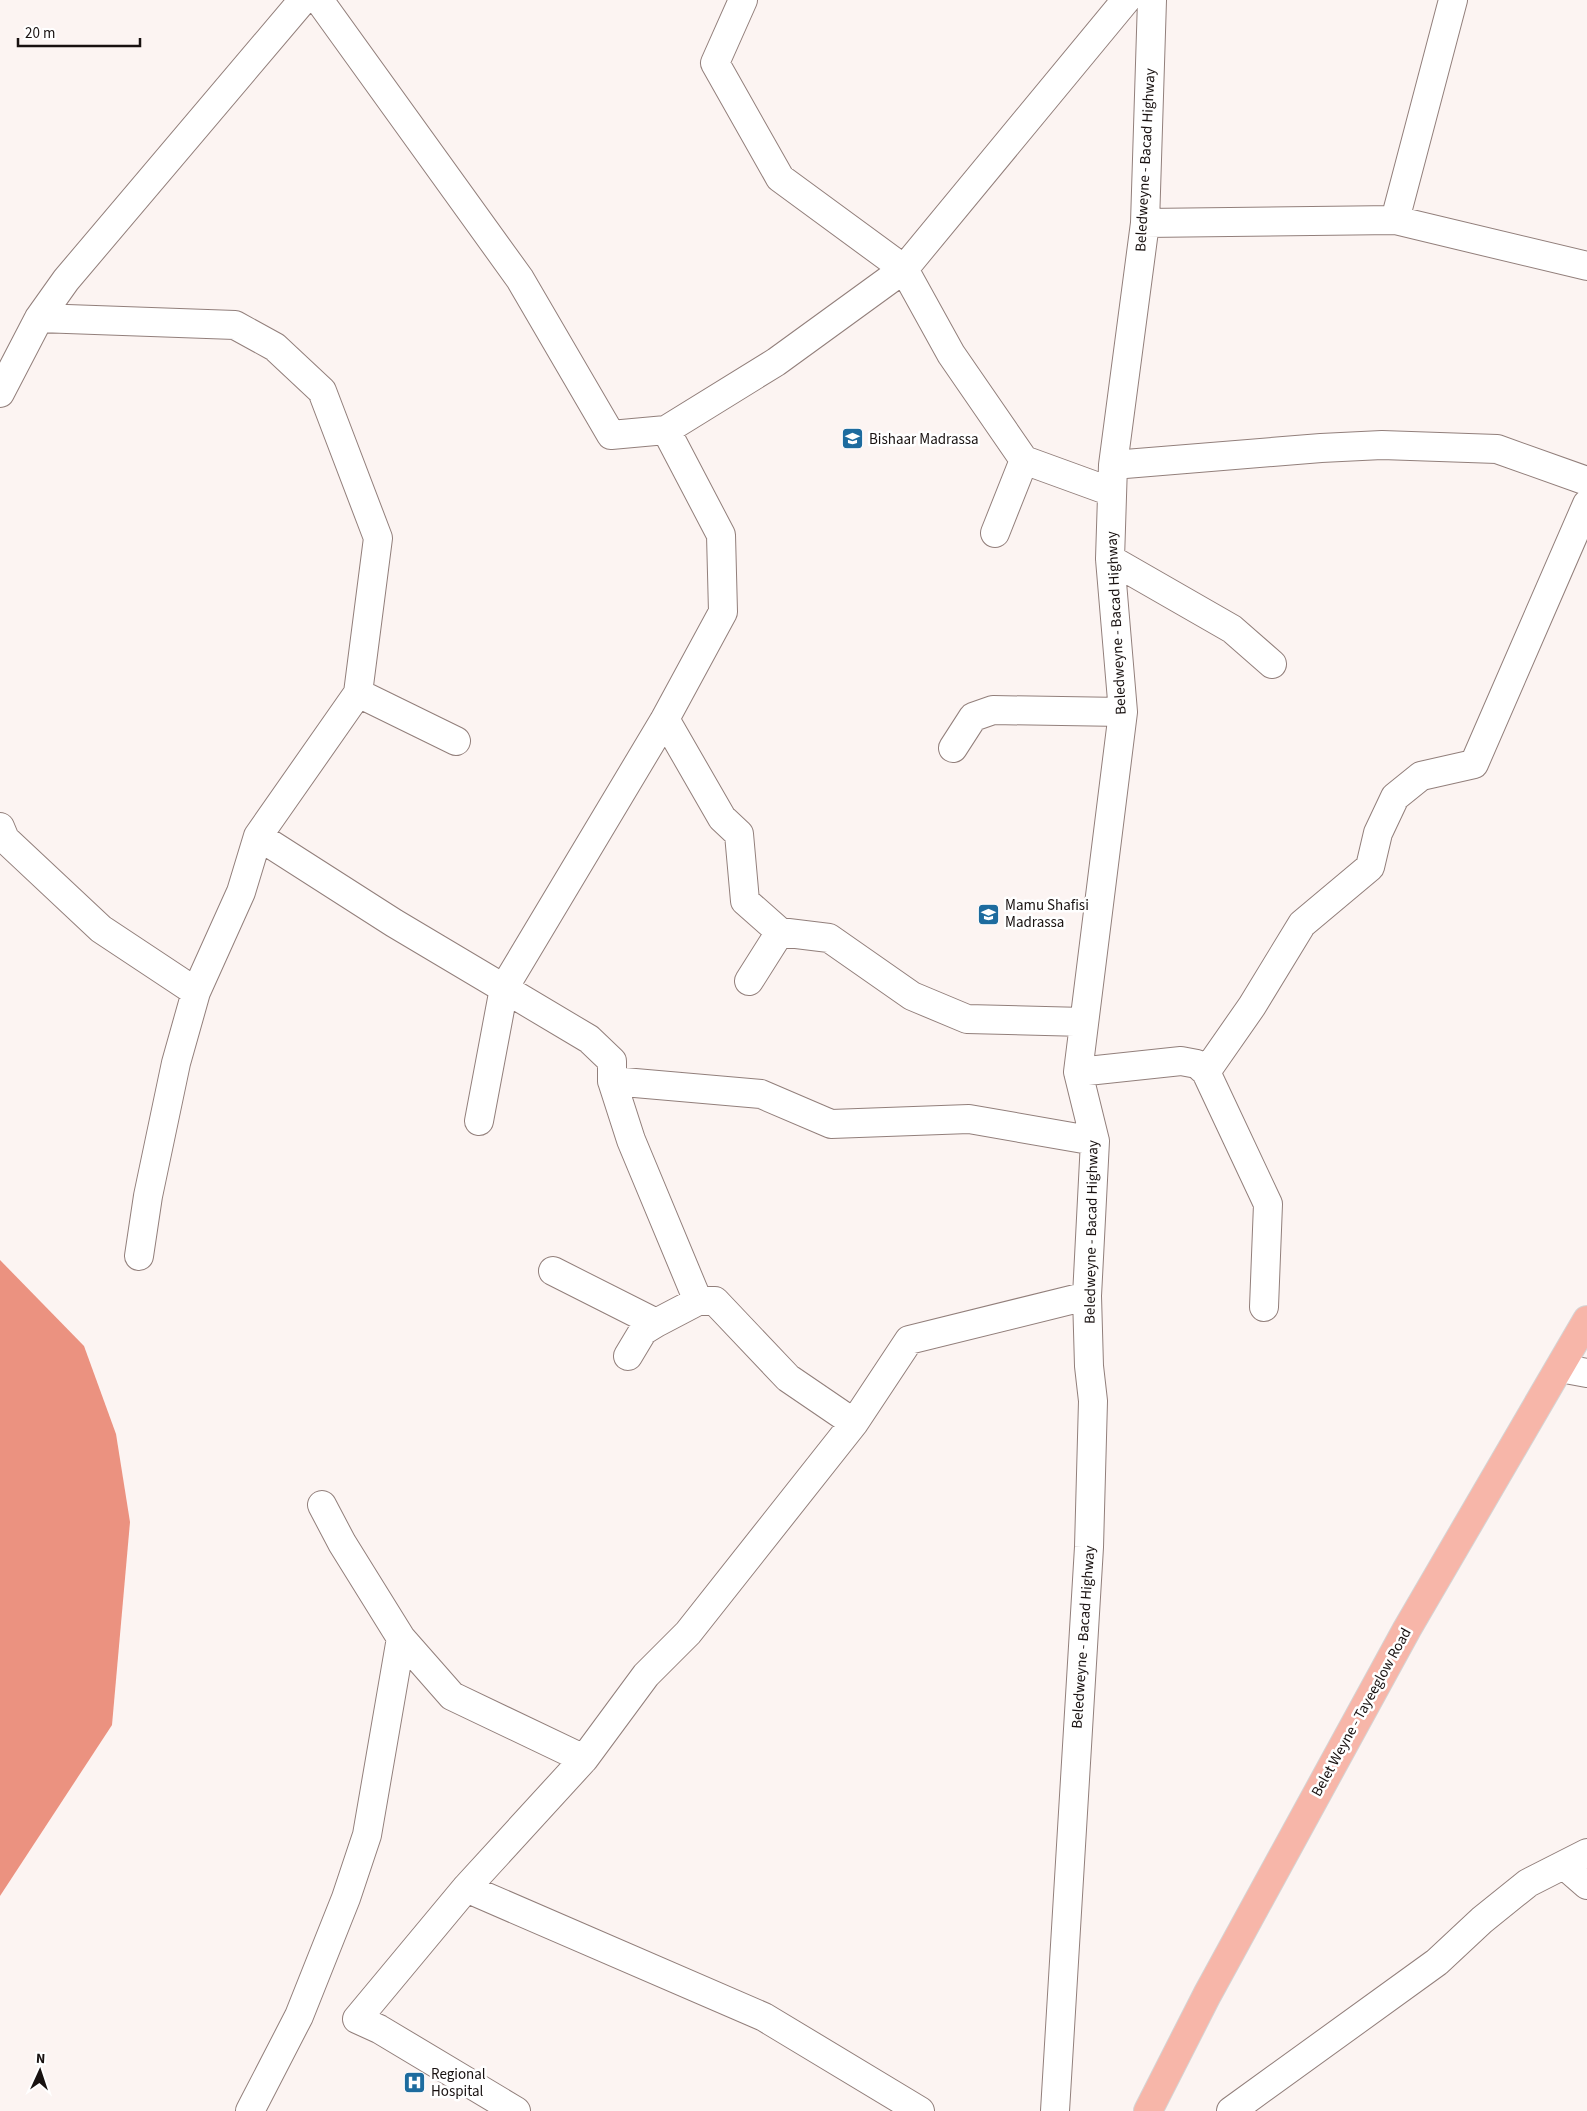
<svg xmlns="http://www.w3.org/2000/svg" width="1587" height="2111" font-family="'Source Sans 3',sans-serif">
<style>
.water{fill:#eb9280}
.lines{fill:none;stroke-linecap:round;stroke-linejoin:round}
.minor-casing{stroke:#927f7b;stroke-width:30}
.major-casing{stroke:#d5d4d4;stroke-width:30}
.minor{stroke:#fff;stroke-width:28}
.major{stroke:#f7b6a9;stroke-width:28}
.labels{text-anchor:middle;stroke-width:5;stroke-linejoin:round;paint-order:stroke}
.street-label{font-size:15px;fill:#181110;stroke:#fff}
.poi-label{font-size:15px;fill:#181110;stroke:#fff;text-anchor:start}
</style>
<rect width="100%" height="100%" fill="#fcf4f2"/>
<!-- water -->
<path class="water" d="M0,1260L84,1346L116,1434L130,1522L112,1725L0,1896Z"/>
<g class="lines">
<defs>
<path id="minor" d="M319,0L520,279L611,435L666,430L776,362L904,269L1126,0
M743,0L715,63L780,178L904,269L951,354L1024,460L1112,492
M1395,220L1453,0
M1145,223L1395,220L1587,266
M39,318L235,325L275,347L322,391L378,538L358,693L258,836L241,892L196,992L176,1063L148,1196L139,1256
M0,393L39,318L66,280L303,0
M1113,465L1321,448L1382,445L1497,449L1587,481
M995,533L1024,460
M1110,559L1232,629L1272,664
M358,693L456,741
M665,719L722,818L739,834L745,901L780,932L829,938L912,996L967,1019L1084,1022
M953,748L973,717L993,710L1123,712
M0,827L5,839L101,929L196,992
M258,836L394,923L589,1039L612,1061V1081L631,1140L698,1301
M749,981L780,932
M1078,1072L1181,1061L1197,1064L1206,1072L1268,1204L1264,1307
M1206,1072L1252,1006L1302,924L1370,867L1378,833L1395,797L1421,776L1474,764L1587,504
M612,1081L761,1094L831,1124L969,1119L1095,1141
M479,1121L504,988L665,719L723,612L721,535L666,430
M553,1271L656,1323
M628,1356L643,1331L656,1323L698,1301H715L788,1378L854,1423
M1560,1368L1587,1373
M322,1505L342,1543L401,1638L452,1696L584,1759
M1564,1865L1587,1885
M466,1888L764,2017L920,2111
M250,2111L299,2016L346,1898L367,1835L401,1638
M516,2111L379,2029L357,2019L466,1888L584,1759L646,1675L688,1633L854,1423L909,1340L1087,1296
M1055,2111L1089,1547L1093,1401L1089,1366L1087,1296L1095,1141L1078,1072L1123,712L1110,559L1113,465L1145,223L1152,0
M1231,2111L1437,1962L1482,1920L1528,1883L1587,1853"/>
<path id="major" d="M1148,2111L1207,1995L1407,1629L1587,1320"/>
</defs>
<!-- minor casing -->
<use href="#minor" class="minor-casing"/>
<!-- major casing -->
<use href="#major" class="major-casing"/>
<!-- minor -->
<use href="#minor" class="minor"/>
<!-- major -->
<use href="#major" class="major"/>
</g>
<!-- icons -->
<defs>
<symbol id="school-square" viewBox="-11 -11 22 22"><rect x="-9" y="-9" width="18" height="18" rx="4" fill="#1d6b9e" stroke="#fff"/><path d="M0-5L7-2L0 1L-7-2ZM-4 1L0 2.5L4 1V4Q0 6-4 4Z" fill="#fff"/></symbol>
<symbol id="hospital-square" viewBox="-11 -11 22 22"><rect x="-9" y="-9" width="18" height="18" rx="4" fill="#1d6b9e" stroke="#fff"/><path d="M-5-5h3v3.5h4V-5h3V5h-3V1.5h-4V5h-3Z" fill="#fff"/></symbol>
</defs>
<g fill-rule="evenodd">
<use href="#school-square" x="840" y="426" width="25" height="25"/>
<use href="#school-square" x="976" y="902" width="25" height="25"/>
<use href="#hospital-square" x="402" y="2070" width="25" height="25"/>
</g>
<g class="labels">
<!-- street labels -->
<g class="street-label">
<text transform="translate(1145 160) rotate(-87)" y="5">Beledweyne - Bacad Highway</text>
<text transform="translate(1116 623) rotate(-93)" y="5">Beledweyne - Bacad Highway</text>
<text transform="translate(1091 1232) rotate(-89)" y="5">Beledweyne - Bacad Highway</text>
<text transform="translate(1083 1637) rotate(-86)" y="5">Beledweyne - Bacad Highway</text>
<text transform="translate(1361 1712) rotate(-61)" y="5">Belet Weyne - Tayeeglow Road</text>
</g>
<!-- poi labels -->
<g class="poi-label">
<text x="869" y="444">Bishaar Madrassa</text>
<text x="1005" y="910">Mamu Shafisi<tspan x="1005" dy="17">Madrassa</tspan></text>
<text x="431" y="2079">Regional<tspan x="431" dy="17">Hospital</tspan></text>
</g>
</g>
<!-- north arrow -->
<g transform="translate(40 2071) rotate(3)" stroke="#ffffff" stroke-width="4" paint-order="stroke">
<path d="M0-4L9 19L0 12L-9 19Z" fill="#181110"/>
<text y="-8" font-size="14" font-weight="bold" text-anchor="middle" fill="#181110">N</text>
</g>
<!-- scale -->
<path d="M18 38v8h122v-8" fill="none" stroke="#181110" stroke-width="2.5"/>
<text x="25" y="38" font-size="15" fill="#181110" stroke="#ffffff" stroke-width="4" paint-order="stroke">20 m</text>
</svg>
